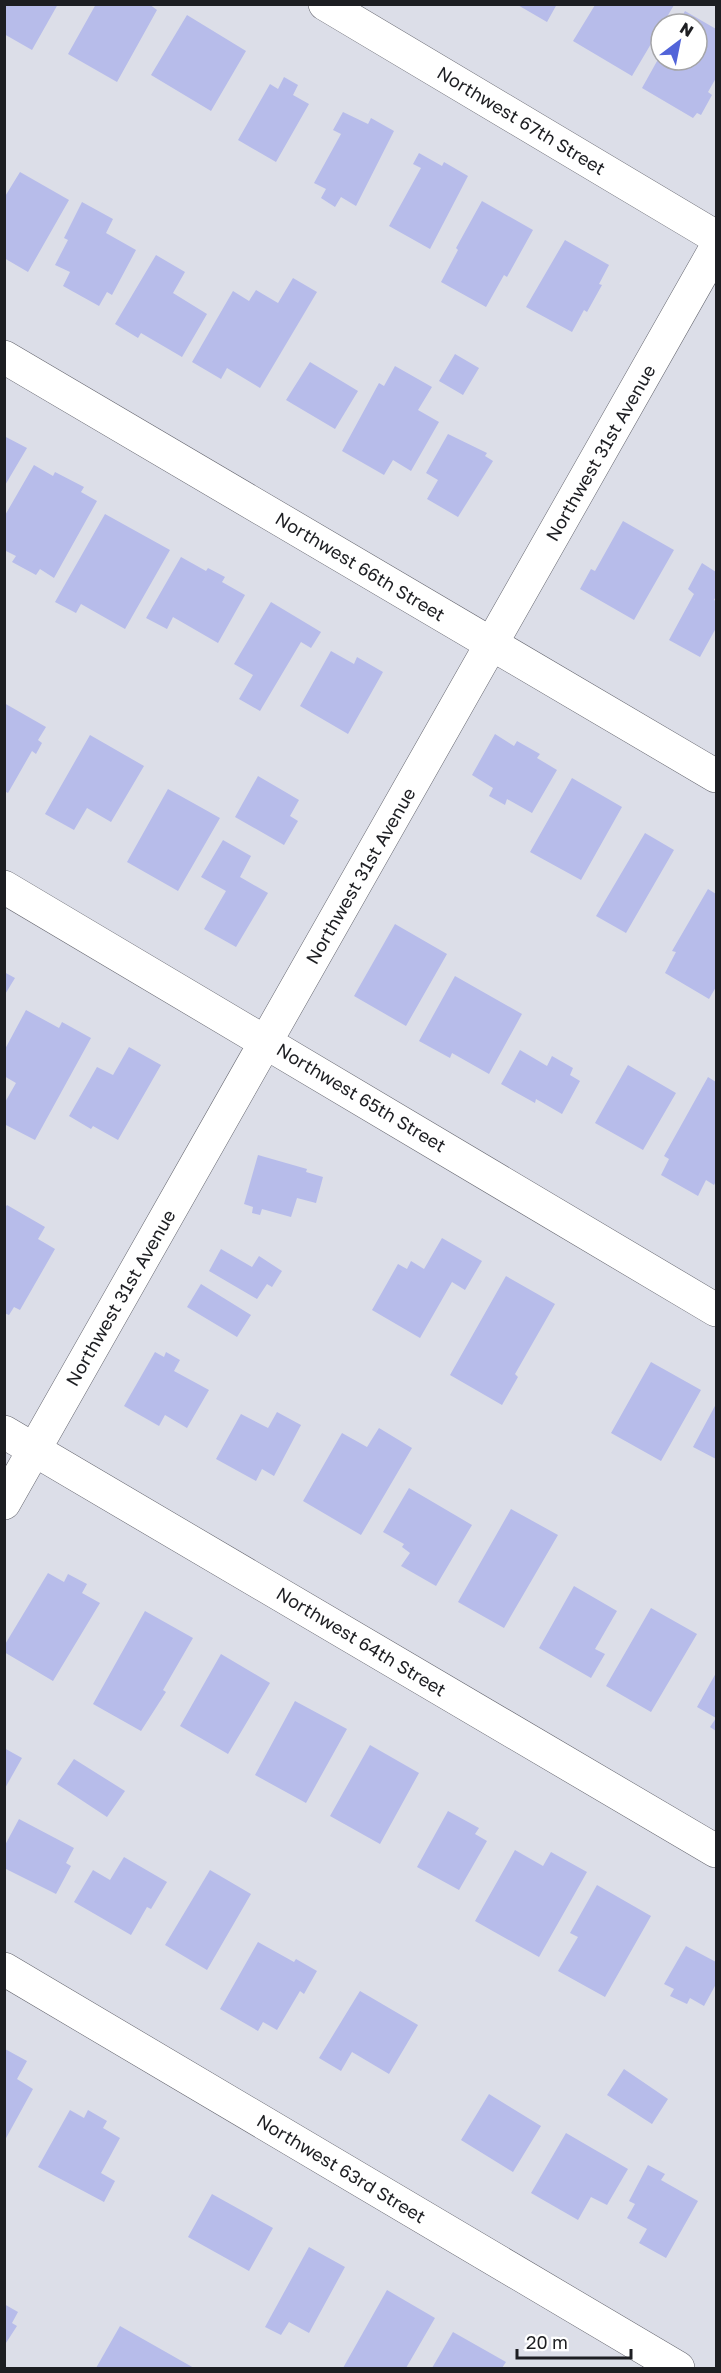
<svg xmlns="http://www.w3.org/2000/svg" width="721" height="2373" font-family="'Golos Text',sans-serif">
<style>
.building{fill:#b7bcea}
.lines{fill:none;stroke-linecap:round;stroke-linejoin:round}
.minor-casing{stroke:#666770;stroke-width:34}
.minor{stroke:#fff;stroke-width:33}
.labels{text-anchor:middle;stroke-width:4.5;stroke-linejoin:round;paint-order:stroke}
.street-label{font-size:18px;fill:#1d1e22;stroke:#fff}
</style>
<rect width="100%" height="100%" fill="#dcdee8"/>
<!-- building -->
<path class="building" d="M4,4H58L32,50L4,34Z
M96,4H149L157,10L117,82L68,54Z
M516,4H557L547,22Z
M595,5H674L632,76L573,41Z
M685,11L716,29V78L708,92L712,95L701,115L697,113L693,118L642,88L661,54V60H697V24H678Z
M187,15L246,51L211,111L151,75Z
M284,77L298,85L293,95L309,104L276,162L238,140L270,84L278,89Z
M343,112L368,124L371,118L394,131L356,206L341,197L335,207L321,198L326,189L314,183L341,134L333,130Z
M419,153L442,166L444,162L468,176L430,249L389,226L421,168L413,164Z
M20,172L69,200L28,272L4,258V198Z
M482,201L533,230L507,277L504,275L486,307L441,282L458,250L456,248Z
M82,202L113,219L106,233L136,250L112,295L107,292L99,306L63,286L70,272L55,265L68,240L64,238Z
M565,240L609,265L599,284L602,285L587,312L584,310L572,332L526,307Z
M156,255L185,272L173,293L207,314L182,357L141,333L138,338L115,324Z
M293,278L317,292L260,388L227,368L221,379L192,362L233,291L249,301L256,290L278,303Z
M455,354L479,368L463,395L439,381Z
M310,362L358,391L335,429L286,400Z
M395,366L432,387L418,410L439,422L411,471L393,460L384,475L342,451L379,383L384,386Z
M448,434L487,453L485,456L493,461L458,517L427,499L438,480L426,473Z
M4,436L27,448L4,487Z
M34,465L53,476L55,472L84,487L81,492L97,501L54,578L40,569L36,575L12,562L16,556L4,550V517Z
M105,514L170,550L125,629L81,604L76,613L55,602Z
M623,521L674,550L634,620L580,589L591,569L595,571Z
M181,557L206,571L208,568L225,577L222,582L245,595L218,643L173,617L167,629L146,618Z
M702,563L716,572V596L714,600L716,601V628L700,657L669,640L694,594L688,589Z
M271,602L321,632L311,648L301,642L260,711L239,699L253,675L234,664Z
M331,651L354,664L357,657L383,672L348,734L300,706Z
M4,703L46,727L38,740L42,743L36,754L32,751L8,793L4,791Z
M495,734L514,746L517,741L540,754L537,758L557,770L532,813L507,799L505,805L489,796L493,788L472,775Z
M90,735L144,766L111,822L87,808L74,830L45,814Z
M258,776L299,800L290,816L298,821L284,845L235,817Z
M572,778L622,807L581,880L530,852Z
M168,789L220,818L178,891L127,862Z
M645,833L674,850L626,933L596,916Z
M223,840L251,856L240,877L268,893L236,947L204,929L226,891L201,877Z
M708,889L716,894V987L709,999L665,973L676,952L672,951Z
M395,924L447,954L406,1026L354,996Z
M4,972L15,978L4,996Z
M455,976L522,1014L489,1074L452,1053L450,1058L419,1041Z
M26,1010L59,1028L62,1022L91,1038L35,1140L4,1124V1104L16,1083L4,1076V1051Z
M129,1047L161,1065L118,1140L93,1126L91,1129L69,1116L97,1067L113,1075Z
M520,1050L547,1066L552,1056L573,1068L570,1075L580,1081L562,1114L536,1099L535,1103L501,1084Z
M628,1065L676,1093L643,1150L595,1123Z
M708,1077L716,1082V1181L714,1185L706,1180L698,1196L661,1175L669,1159L664,1156Z
M258,1155L307,1169L306,1172L323,1177L316,1203L297,1198L291,1217L262,1209L260,1215L252,1213L253,1207L244,1204Z
M7,1205L45,1227L38,1239L55,1249L20,1310L14,1307L9,1315L4,1313V1209Z
M442,1238L482,1261L465,1290L452,1282L420,1338L372,1310L398,1264L407,1269L411,1261L424,1269Z
M221,1249L252,1267L259,1256L282,1271L272,1287L267,1284L257,1299L209,1271Z
M506,1276L555,1304L515,1374L518,1377L502,1405L450,1375Z
M201,1284L251,1315L237,1337L187,1307Z
M155,1352L164,1357L166,1352L180,1360L174,1371L209,1390L187,1428L165,1415L159,1426L124,1406Z
M651,1362L701,1390L661,1461L611,1433Z
M716,1404V1459L693,1447Z
M277,1412L301,1425L274,1476L262,1469L256,1481L216,1459L241,1414L268,1428Z
M379,1428L412,1448L361,1535L303,1501L342,1433L367,1447Z
M409,1488L472,1525L436,1586L401,1566L410,1553L402,1547L404,1544L383,1532Z
M511,1509L558,1535L504,1628L458,1602Z
M48,1573L64,1582L68,1574L87,1584L82,1593L100,1603L53,1681L4,1652V1646Z
M574,1586L617,1611L595,1649L605,1654L591,1678L539,1648Z
M651,1608L697,1634L651,1712L606,1686Z
M145,1611L193,1638L163,1690L166,1692L141,1731L93,1704Z
M221,1654L270,1683L228,1754L180,1726Z
M716,1673V1731L710,1727L716,1718L697,1707Z
M295,1701L347,1729L306,1803L255,1775Z
M370,1745L419,1773L380,1844L330,1816Z
M4,1748L22,1758L4,1790Z
M74,1759L125,1791L107,1817L57,1784Z
M448,1811L479,1828L475,1834L487,1841L459,1890L417,1867Z
M19,1819L74,1848L66,1863L71,1866L56,1894L4,1868V1847Z
M515,1850L543,1866L551,1852L587,1872L539,1957L475,1921Z
M124,1857L167,1882L151,1909L147,1907L131,1935L74,1902L93,1870L110,1880Z
M210,1870L251,1894L207,1970L165,1945Z
M597,1885L651,1916L605,1997L558,1971L578,1937L570,1933Z
M258,1942L294,1962L296,1959L317,1971L304,1994L300,1991L277,2030L263,2022L258,2031L220,2009Z
M686,1946L716,1962V1984L704,2006L690,1998L687,2004L670,1996L674,1989L664,1984Z
M360,1991L418,2025L389,2074L352,2052L341,2071L319,2058Z
M5,2049L27,2061L17,2079L33,2089L5,2140Z
M624,2069L668,2099L652,2124L607,2095Z
M489,2094L541,2126L513,2172L461,2140Z
M70,2110L84,2118L88,2110L107,2121L103,2128L120,2138L101,2173L115,2181L104,2202L38,2167Z
M566,2133L628,2169L607,2205L591,2197L578,2220L531,2193Z
M648,2165L665,2174L661,2180L698,2201L666,2258L639,2243L647,2229L627,2218L635,2204L629,2201Z
M212,2194L273,2228L249,2271L188,2237Z
M309,2247L345,2267L309,2333L289,2322L281,2335L265,2327Z
M387,2290L435,2318L406,2368H343Z
M4,2304L18,2312L12,2323L17,2326L4,2346Z
M120,2326L194,2368H96Z
M453,2332L506,2362L502,2368H432Z"/>
<g class="lines">
<defs>
<path id="minor" d="M325,4L716,237
M4,357L716,776
M4,887L716,1310
M4,1432L716,1851
M4,1503L716,248
M4,1969L678,2368"/>
</defs>
<!-- minor casing -->
<use href="#minor" class="minor-casing"/>
<!-- minor -->
<use href="#minor" class="minor"/>
</g>
<g class="labels">
<!-- street labels -->
<g class="street-label">
<text transform="translate(521 121) rotate(31)" y="6">Northwest 67th Street</text>
<text transform="translate(601 453) rotate(-60)" y="6">Northwest 31st Avenue</text>
<text transform="translate(360 567) rotate(31)" y="6">Northwest 66th Street</text>
<text transform="translate(361 876) rotate(-60)" y="6">Northwest 31st Avenue</text>
<text transform="translate(361 1098) rotate(31)" y="6">Northwest 65th Street</text>
<text transform="translate(121 1298) rotate(-60)" y="6">Northwest 31st Avenue</text>
<text transform="translate(361 1642) rotate(31)" y="6">Northwest 64th Street</text>
<text transform="translate(341 2169) rotate(31)" y="6">Northwest 63rd Street</text>
</g>
</g>
<!-- border -->
<rect width="721" height="2373" fill="none" stroke="#1d1e22" stroke-width="12"/>
<!-- north arrow -->
<g transform="translate(679 42) rotate(32)"><circle r="28" fill="#ffffff" stroke="#a5a5a7" stroke-width="1.5"/>
<path d="M0-4.5L10 22L0 15L-10 22Z" fill="#5264d9"/>
<text y="-9" font-size="16" font-weight="bold" text-anchor="middle" fill="#1d1e22">N</text>
</g>
<!-- scale -->
<path d="M517 2349v9h114v-9" fill="none" stroke="#1d1e22" stroke-width="3"/>
<text x="526" y="2349" font-size="18" fill="#1d1e22" stroke="#ffffff" stroke-width="4.5" paint-order="stroke">20 m</text>
</svg>
